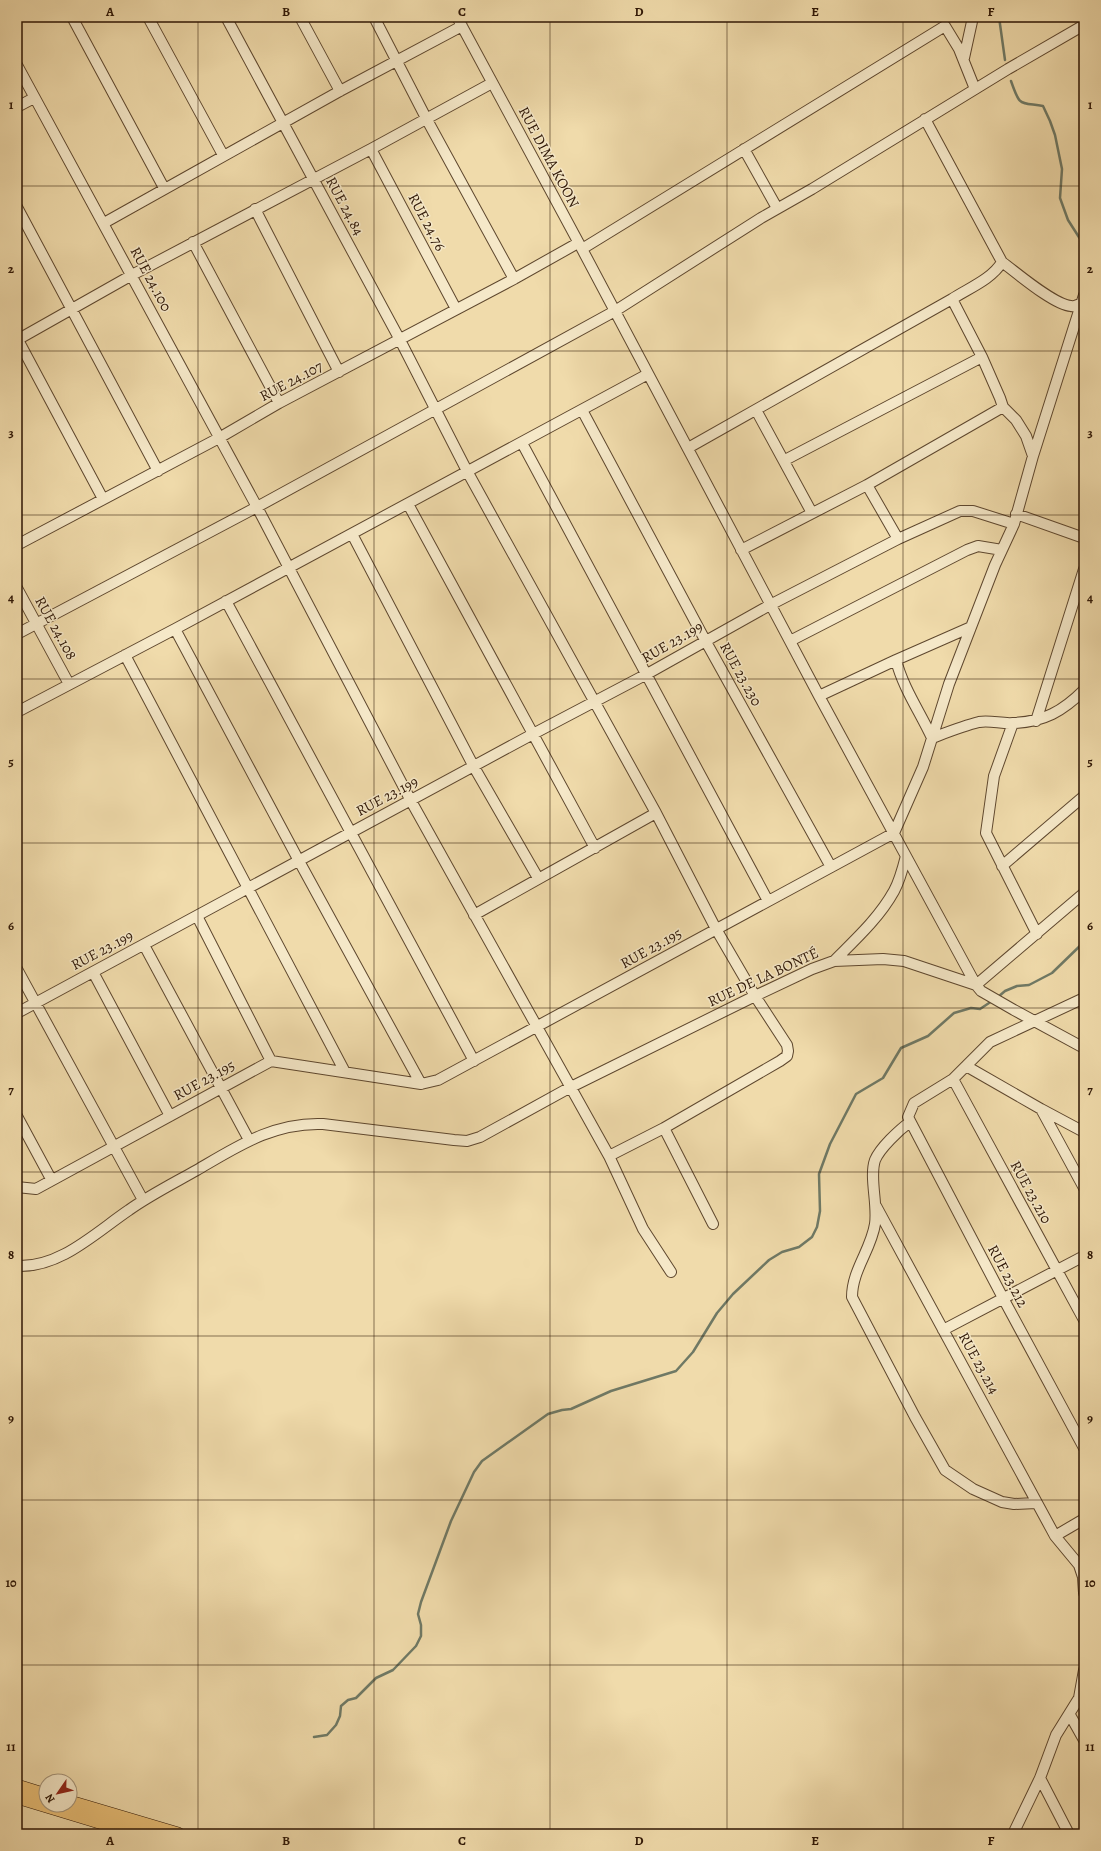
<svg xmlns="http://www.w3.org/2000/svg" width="1101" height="1851" font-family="Alegreya,serif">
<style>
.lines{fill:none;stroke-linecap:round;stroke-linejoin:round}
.stream{stroke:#6f7965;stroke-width:2.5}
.minor-casing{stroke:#5e472e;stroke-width:12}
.major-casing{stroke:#2e1605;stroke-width:14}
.minor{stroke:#f5e8c8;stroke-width:10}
.major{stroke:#e8be76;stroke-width:13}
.grid{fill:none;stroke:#2e1605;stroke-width:1;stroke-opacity:0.55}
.labels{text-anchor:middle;stroke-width:3;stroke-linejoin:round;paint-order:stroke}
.street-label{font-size:15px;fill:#2e1605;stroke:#f5e8c8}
.neatline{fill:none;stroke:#2e1605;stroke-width:1.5}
.grid-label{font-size:13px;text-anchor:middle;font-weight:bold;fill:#2e1605}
</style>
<rect width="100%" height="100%" fill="#f0dbab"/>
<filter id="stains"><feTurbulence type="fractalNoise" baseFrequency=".005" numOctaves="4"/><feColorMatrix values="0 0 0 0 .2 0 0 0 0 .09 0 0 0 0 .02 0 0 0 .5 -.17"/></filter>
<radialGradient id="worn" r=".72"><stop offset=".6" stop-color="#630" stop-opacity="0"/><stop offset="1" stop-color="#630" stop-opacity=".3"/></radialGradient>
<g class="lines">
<!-- stream -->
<path class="stream" d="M999,17L1005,60
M1011,81C1020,107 1019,102 1043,106L1050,121L1055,135L1062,169L1060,198L1068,220L1084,245
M998,997L1005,991L1017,986L1029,985L1052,973L1084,942
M314,1737L327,1735L336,1725L340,1716L341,1706L348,1700L356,1698L376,1678L393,1670L416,1646L421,1636V1625L418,1614L421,1602L451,1521L474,1472L482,1461L548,1414L562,1410L571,1409L611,1391L676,1371L693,1352L717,1313L733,1294L769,1260L782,1252L799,1247L812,1237L817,1227L820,1211L819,1174L830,1144L856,1094L883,1078L901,1048L928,1036L954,1013L971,1008L980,1009L992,1001"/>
<defs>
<path id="minor" d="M72,17L164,188
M148,17L223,155
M226,17L400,340L467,471L656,813L716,929L755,996L787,1045L788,1051L787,1056L780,1061L664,1128L609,1156
M300,17L340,91
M374,17L426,118L514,279
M457,17L582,249L819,696L976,985
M964,58L973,17
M17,65L257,507L411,801L609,1156L643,1229L671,1272
M17,107L34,98
M371,149L456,309
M744,149L777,208
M17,207L158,471
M255,209L339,372
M104,223L340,91L462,26
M193,242L279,403
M582,249L945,26L959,49L975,89
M1002,262C1017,273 1054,305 1071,306C1074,307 1077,305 1080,304
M952,299L982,357L1000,398L1003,407L1016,420L1026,436L1033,456
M17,338L103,499
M17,340L132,275L371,149L492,83
M582,410L705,640L831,867
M756,410L812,513
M522,443L768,901
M688,448L952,299C969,288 992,279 1002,262L925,119
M785,460L982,357
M867,485L898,539
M408,504L595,848
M1016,514L1084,538
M352,534L474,767L538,878
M17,545L219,438L279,403L514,279L578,243
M741,550L867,485L1003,407
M17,588L69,684
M226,601L474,1061
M175,629L299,861L421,1084
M17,634L257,507L615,311L761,218L812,189L1008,69L1084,25
M790,641L967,550L978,546L1002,550
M125,655L345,1072
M896,660C903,688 920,712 932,738C948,732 963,726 979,722C990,720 1002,724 1013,723C1044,722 1063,711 1084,690
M819,696L896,660L971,627
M17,712L175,629L648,374
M1036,721L1084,569
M1013,723L994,776L986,833L1037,934
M1002,866L1084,796
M474,915L656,813
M197,916L271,1061
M144,945L249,1140
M834,961C856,939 879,918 894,891C900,880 903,868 906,856
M17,969L143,1200
M93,972L170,1116
M976,985L1084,893
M1084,998L990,1042L953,1079L914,1103L908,1117L1003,1298L1084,1448
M17,1013L533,734L647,674L770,605L898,539L960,511H973L1014,524
M966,1066L1041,1109L1084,1132
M953,1079L1084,1320
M1041,1109L1084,1188
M17,1116L51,1179
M910,1122C899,1130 880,1148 875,1160C869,1177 878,1204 875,1224C871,1250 852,1270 852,1297L915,1417L945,1470L973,1489L1002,1502L1014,1504L1036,1503
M664,1128L713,1224
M17,1187L36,1189L271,1061L421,1084L438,1080L894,833L923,767L949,684L995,565L1014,524L1033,456L1084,295
M876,1206L1055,1536L1079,1565L1083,1577L1084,1593
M17,1266C60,1268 95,1233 129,1210C150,1195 174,1183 197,1170C238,1146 274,1122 323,1124L454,1140L467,1141L480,1137L569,1088L755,996L812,969L834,961L883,959L904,961L976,985L981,991L1014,1010L1084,1048
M943,1330L1084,1256
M1055,1536L1084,1519
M1070,1715L1084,1740
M1040,1778L1069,1834
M1013,1834L1040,1778L1056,1735L1079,1698L1084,1670"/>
<path id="major" d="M17,1786L46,1795
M17,1797L139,1834
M70,1802L178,1834"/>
</defs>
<!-- minor casing -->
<use href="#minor" class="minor-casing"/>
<!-- major casing -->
<use href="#major" class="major-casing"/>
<!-- minor -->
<use href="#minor" class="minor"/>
<!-- major -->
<use href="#major" class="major"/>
</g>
<!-- grid -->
<path class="grid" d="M198,17V1834M374,17V1834M550,17V1834M727,17V1834M903,17V1834M17,186H1084M17,351H1084M17,515H1084M17,679H1084M17,843H1084M17,1008H1084M17,1172H1084M17,1336H1084M17,1500H1084M17,1665H1084"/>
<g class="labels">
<!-- street labels -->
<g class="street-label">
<text transform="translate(549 157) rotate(62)" y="5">RUE DIMA KOON</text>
<text transform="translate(345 206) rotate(62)" y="5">RUE 24.84</text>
<text transform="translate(427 222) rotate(62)" y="5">RUE 24.76</text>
<text transform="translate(151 279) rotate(62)" y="5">RUE 24.100</text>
<text transform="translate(291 381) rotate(-28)" y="5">RUE 24.107</text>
<text transform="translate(56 628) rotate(61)" y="5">RUE 24.108</text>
<text transform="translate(672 642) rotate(-30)" y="5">RUE 23.199</text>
<text transform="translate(741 674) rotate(61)" y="5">RUE 23.230</text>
<text transform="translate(387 796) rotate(-28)" y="5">RUE 23.199</text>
<text transform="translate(651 948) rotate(-29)" y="5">RUE 23.195</text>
<text transform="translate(102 950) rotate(-28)" y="5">RUE 23.199</text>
<text transform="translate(763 977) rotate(-25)" y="5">RUE DE LA BONTÉ</text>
<text transform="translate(204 1080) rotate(-29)" y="5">RUE 23.195</text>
<text transform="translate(1031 1192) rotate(61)" y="5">RUE 23.210</text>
<text transform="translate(1008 1276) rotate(62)" y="5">RUE 23.212</text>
<text transform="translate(979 1363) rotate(61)" y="5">RUE 23.214</text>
</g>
</g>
<!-- margin -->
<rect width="1101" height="1851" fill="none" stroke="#f0dbab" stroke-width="44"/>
<!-- north arrow -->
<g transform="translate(58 1793) rotate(236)"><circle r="19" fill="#f5e8c8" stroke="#a5947a"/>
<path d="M0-3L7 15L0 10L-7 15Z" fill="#8f2418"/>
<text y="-6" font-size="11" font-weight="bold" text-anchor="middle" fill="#2e1605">N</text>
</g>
<rect x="22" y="22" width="1057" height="1807" class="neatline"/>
<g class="grid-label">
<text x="110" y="16">A</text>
<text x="286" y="16">B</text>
<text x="462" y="16">C</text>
<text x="639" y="16">D</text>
<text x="815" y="16">E</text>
<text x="991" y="16">F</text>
<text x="11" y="109">1</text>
<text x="1090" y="109">1</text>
<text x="11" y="273">2</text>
<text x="1090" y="273">2</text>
<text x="11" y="437">3</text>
<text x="1090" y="437">3</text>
<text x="11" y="602">4</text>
<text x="1090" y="602">4</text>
<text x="11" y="766">5</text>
<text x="1090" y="766">5</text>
<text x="11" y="930">6</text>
<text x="1090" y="930">6</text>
<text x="11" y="1094">7</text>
<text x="1090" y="1094">7</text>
<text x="11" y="1259">8</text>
<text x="1090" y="1259">8</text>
<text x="11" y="1423">9</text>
<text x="1090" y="1423">9</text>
<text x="11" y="1587">10</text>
<text x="1090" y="1587">10</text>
<text x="11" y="1751">11</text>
<text x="1090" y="1751">11</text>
<text x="110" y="1845">A</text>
<text x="286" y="1845">B</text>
<text x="462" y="1845">C</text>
<text x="639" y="1845">D</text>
<text x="815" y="1845">E</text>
<text x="991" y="1845">F</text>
</g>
<rect width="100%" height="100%" filter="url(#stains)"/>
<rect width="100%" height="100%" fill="url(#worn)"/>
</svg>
